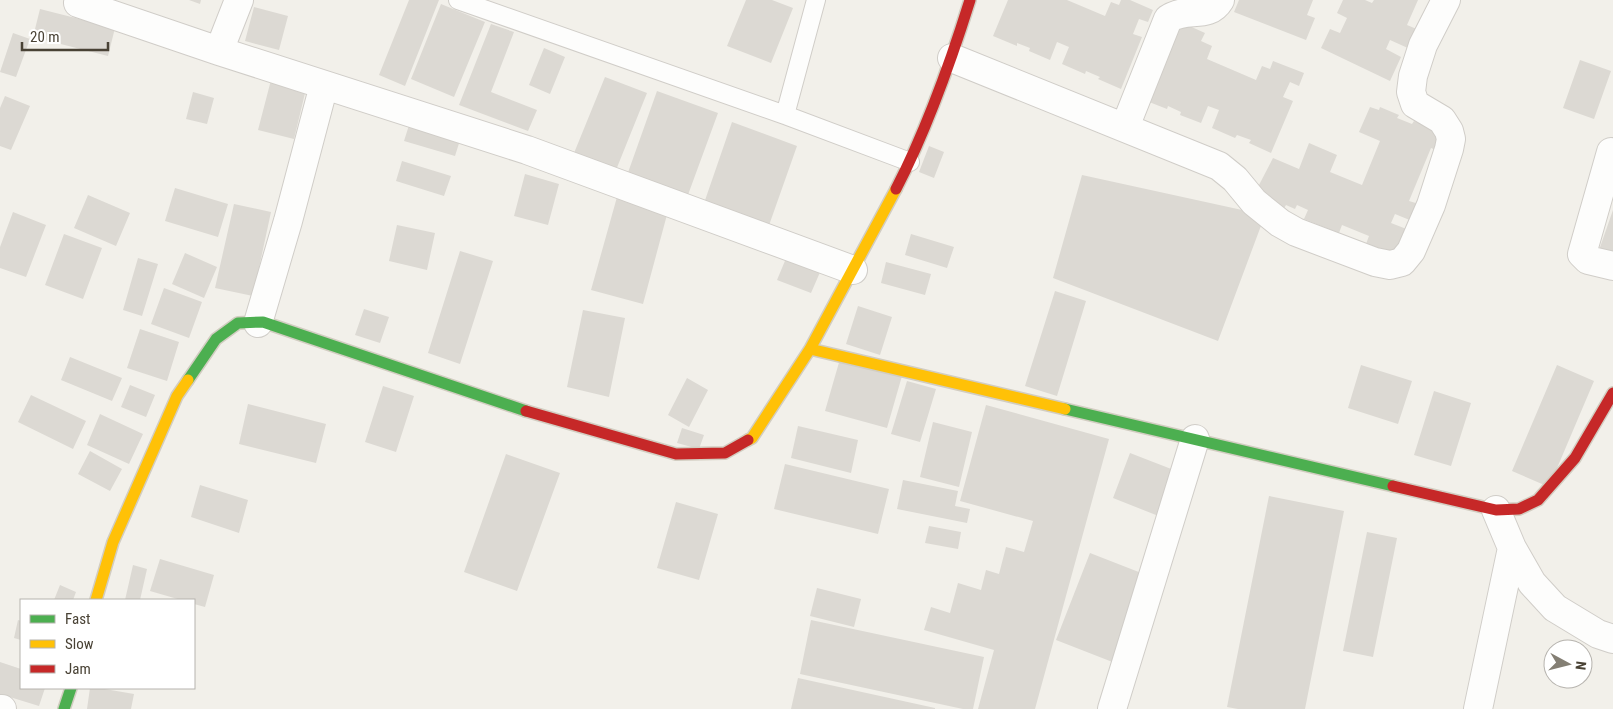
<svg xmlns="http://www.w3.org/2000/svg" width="1613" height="709" font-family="'Roboto Condensed',sans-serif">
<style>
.building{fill:#dcd9d3}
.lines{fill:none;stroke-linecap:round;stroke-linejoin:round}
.lane-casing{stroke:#d0cdc8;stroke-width:20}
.street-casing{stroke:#d0cdc8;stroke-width:30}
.fast-casing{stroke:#d2cdc1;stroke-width:14}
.slow-casing{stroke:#d2cdc1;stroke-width:14}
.jam-casing{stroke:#d2cdc1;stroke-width:14}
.lane{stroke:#fdfdfc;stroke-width:18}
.street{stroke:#fdfdfc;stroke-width:28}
.fast{stroke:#4caf50;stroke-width:11}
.slow{stroke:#ffc107;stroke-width:11}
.jam{stroke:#c62828;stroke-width:11}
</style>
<rect width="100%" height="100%" fill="#f2f0ea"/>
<!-- building -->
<path class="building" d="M189,0H201L200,4Z
M409,0H439L405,86L379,75Z
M746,0H772L793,8L771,63L727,46Z
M1008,0H1067L1105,16L1111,2L1119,5L1121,0H1130L1153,10L1148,22L1139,19L1133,34L1142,37L1121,89L1098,79L1100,77L1086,71L1085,74L1062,64L1069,47L1057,42L1050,60L1029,51L1030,48L1017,43V46L993,36Z
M1239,0H1313L1307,15L1315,18L1306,40L1234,12Z
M1343,0H1365L1372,3L1374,0H1418L1407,25L1419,30L1410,49L1390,40L1386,49L1401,57L1390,81L1321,48L1330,29L1340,33L1347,18L1337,13Z
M441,4L485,22L454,97L411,79Z
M254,7L288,16L279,50L245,41Z
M40,9L115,28L108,56L33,37Z
M1176,20L1205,33L1201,41L1212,46L1207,59L1256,80L1262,66L1270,69L1273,61L1304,73L1299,86L1290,82L1283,97L1293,101L1271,153L1249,143L1251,140L1237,135L1235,138L1212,128L1219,110L1208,106L1201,123L1180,115L1181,112L1168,106L1167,109L1144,100L1165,49L1170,51L1176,37L1170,35Z
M491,24L514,32L491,92L537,110L528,131L459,105Z
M13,33L30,39L16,77L0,72Z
M544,48L565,57L550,94L529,85Z
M1580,60L1611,71L1594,119L1563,108Z
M605,77L647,93L614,175L572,158Z
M271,80L306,89L294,139L258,130Z
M657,91L718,113L685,203L625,181Z
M193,92L214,98L207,124L186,119Z
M5,96L30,106L11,150L0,146V108Z
M1370,107L1379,110L1380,107L1399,115L1397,118L1412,124L1414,121L1448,135L1441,152L1431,148L1409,201L1419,204L1412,221L1395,214L1391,223L1409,230L1397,257L1366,244L1369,236L1342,225L1339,233L1304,219L1308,210L1297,205L1295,209L1286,205L1283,210L1256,199L1259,185L1273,158L1299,169L1309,143L1337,155L1330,172L1362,185L1380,141L1359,132Z
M410,122L461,137L455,156L404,141Z
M732,122L797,146L767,231L702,209Z
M929,146L944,152L934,178L919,172Z
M402,161L451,176L444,196L396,181Z
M525,174L559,184L548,225L514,216Z
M1082,175L1265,215L1218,341L1053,278Z
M175,188L228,204L218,237L165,221Z
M88,195L130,213L116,246L74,228Z
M617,197L668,211L643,304L591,290Z
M234,204L271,212L253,296L215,288Z
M1613,210V258L1598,253Z
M13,212L46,225L26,277L0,268V247Z
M397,225L435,233L427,270L389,261Z
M64,234L102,248L83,299L45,285Z
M911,234L954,247L947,268L905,255Z
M460,251L493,261L460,364L428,353Z
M185,253L217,267L204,298L172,284Z
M787,256L821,270L811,293L777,280Z
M138,258L158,264L142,316L123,310Z
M886,262L931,274L925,295L881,283Z
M164,288L202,302L189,338L151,324Z
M1055,291L1086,301L1057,396L1025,386Z
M858,306L892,317L880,355L846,344Z
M364,309L389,317L380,343L355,335Z
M583,310L625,318L609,397L567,387Z
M140,329L179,342L167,381L127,368Z
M70,357L122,378L112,401L61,380Z
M840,359L902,376L887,428L825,411Z
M1361,365L1412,381L1398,424L1348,408Z
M1557,365L1594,381L1549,487L1512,471Z
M687,378L708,390L689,427L668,415Z
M907,381L936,389L920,442L891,434Z
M130,385L155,395L146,417L121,407Z
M383,386L414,396L396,452L365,442Z
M1434,391L1471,403L1451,466L1414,455Z
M31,395L86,421L73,449L18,422Z
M248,404L326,424L316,463L239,444Z
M986,405L1109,439L1035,709H978L994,650L924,630L931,607L950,613L958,583L981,590L986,570L999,574L1006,547L1024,552L1033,521L960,501Z
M100,414L143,434L129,464L87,445Z
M933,422L972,432L959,487L920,477Z
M798,426L858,440L851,473L791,458Z
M682,428L704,435L699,449L677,443Z
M90,451L122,469L110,491L78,474Z
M1130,453L1179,472L1161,517L1113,498Z
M506,454L560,473L517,591L464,572Z
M785,464L889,489L878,534L774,509Z
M903,480L958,491L955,506L970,509L967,523L897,509Z
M200,485L248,500L239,533L191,517Z
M1269,496L1344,511L1305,709H1238L1227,707Z
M676,502L718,514L699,580L657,568Z
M929,526L961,532L958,549L925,543Z
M1367,532L1397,538L1373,657L1343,651Z
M1090,553L1149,576L1115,663L1056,640Z
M160,559L214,575L205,607L194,604V600H181L150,591Z
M133,565L147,569L140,600H125Z
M60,585L76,592L73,600H54Z
M817,588L861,599L854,627L810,616Z
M18,620L21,621V640L14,638Z
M811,620L984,657L973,709H963L800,674Z
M0,662L21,669V688H45L39,706L0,694Z
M798,678L935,708V709H791Z
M90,688H99L134,694L131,709H87Z"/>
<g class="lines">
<defs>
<path id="lane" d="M458,0L785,115L910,162
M785,115L816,0"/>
<path id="street" d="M78,3L219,51L527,150L853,270
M219,51L239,0
M952,58L1219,166L1235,179L1254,202L1280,223L1296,232L1375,262L1390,265L1402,262L1411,251L1431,205L1449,149L1451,139L1449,131L1442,120L1415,104L1411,92L1413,76L1423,45L1446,0
M1125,127L1168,19C1187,6 1208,20 1220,0
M1611,152L1582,254L1588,260L1613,266
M258,323L288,221L324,85
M1496,510L1512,548L1532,583L1555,608L1598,634L1613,639
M0,709H2
M1112,709L1195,439
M1478,709L1512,548"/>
<path id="fast" d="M188,380L216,339L238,323L263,322L526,411
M1065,409L1393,486
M64,709L71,688"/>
<path id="slow" d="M810,349L1065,409
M748,440L752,438L810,349L896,189
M96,600L113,542L177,396L188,380"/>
<path id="jam" d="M896,189C927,129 950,64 970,0
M526,411L676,454L725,453L748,440
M1393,486L1496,510L1519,509L1538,500L1575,458L1613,393"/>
</defs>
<!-- lane casing -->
<use href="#lane" class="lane-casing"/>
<!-- street casing -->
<use href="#street" class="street-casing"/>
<!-- fast casing -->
<use href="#fast" class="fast-casing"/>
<!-- slow casing -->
<use href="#slow" class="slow-casing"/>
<!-- jam casing -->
<use href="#jam" class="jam-casing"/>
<!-- lane -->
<use href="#lane" class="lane"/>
<!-- street -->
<use href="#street" class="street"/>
<!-- fast -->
<use href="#fast" class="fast"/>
<!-- slow -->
<use href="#slow" class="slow"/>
<!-- jam -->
<use href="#jam" class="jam"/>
</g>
<!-- legend -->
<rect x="20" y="599" width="175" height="90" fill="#ffffff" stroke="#b6b3ae"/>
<rect x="30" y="615" width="25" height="8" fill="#4caf50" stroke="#b6b3ae"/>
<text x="65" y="624" font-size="15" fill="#494235">Fast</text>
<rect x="30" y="640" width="25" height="8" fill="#ffc107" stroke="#b6b3ae"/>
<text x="65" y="649" font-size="15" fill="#494235">Slow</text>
<rect x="30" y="665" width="25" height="8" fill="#c62828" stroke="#b6b3ae"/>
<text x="65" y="674" font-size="15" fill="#494235">Jam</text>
<!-- north arrow -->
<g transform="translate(1568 664) rotate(97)"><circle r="24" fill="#ffffff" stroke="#b6b3ae"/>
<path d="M0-4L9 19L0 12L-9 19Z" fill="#847f74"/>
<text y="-8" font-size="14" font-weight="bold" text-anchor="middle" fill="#494235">N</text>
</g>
<!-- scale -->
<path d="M22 42v8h86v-8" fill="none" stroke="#494235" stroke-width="2.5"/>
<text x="30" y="42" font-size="15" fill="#494235" stroke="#ffffff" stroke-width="4" paint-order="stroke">20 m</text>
</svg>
